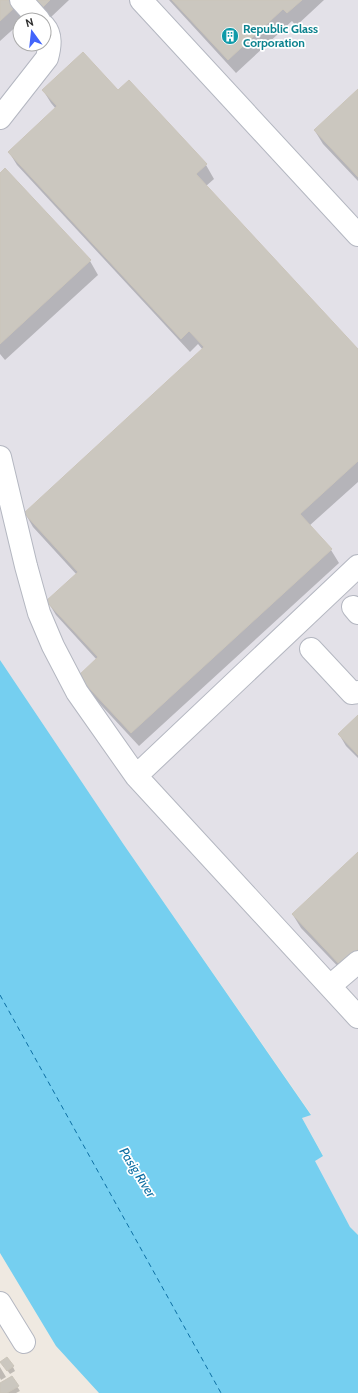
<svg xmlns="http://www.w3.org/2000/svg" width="358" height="1393" font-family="Cabin,sans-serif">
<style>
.industrial{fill:#e3e1e8;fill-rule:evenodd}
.water{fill:#75cff0}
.shadow{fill:#0003}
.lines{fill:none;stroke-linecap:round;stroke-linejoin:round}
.ferry{stroke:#0d6fa3;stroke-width:1;stroke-dasharray:5 4;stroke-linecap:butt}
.building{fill:#cbc7bf;stroke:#cbc5ba}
.minor-casing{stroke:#b4b7c1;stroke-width:24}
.minor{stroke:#fff;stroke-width:22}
.labels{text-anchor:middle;stroke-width:3.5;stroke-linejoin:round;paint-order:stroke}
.culture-label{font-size:12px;font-weight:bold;fill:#0d838f;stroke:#fff;text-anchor:start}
.water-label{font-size:13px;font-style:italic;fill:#0d6fa3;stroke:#fff}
</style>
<rect width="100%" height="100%" fill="#efe9e1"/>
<!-- industrial -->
<path class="industrial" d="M0,0H358V1235L350,1227L314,1161L323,1155L302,1118L311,1114L124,845L0,660ZM20,20H44V44H20Z"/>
<!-- water -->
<path class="water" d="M0,660L124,845L311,1115L302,1118L323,1156L315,1161L350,1227L358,1235V1393H99L56,1346L0,1253Z"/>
<!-- shadow -->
<path class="shadow" d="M0,0H8L14,7L22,20H20V23L0,41Z
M33,0H69L50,18Z
M169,0H324L296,26L292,21L236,73Z
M129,82L206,165L214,179L206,186L358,351V482L309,526L331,550L339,563L139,746L87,690L79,676L97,660L56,615L48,602L77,575L33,527L25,513L203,350L198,344L190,352L17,165L9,152L56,109L51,103L43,90L118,91Z
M358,91V181L323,144L315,131Z
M5,169L90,261L98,275L5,360L0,354V174Z
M358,716V758L346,746L339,734Z
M358,853V969L349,978L301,928L293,915Z
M4,1366L13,1367L15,1371L10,1374Z
M0,1367L6,1377L1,1380L0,1378Z
M11,1377L20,1391L16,1393H0V1384Z"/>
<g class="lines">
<!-- ferry -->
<path class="ferry" d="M0,995L221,1393"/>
</g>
<!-- building -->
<path class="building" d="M0,0H9L15,7L0,21Z
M36,0H50L43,7Z
M172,0H302L287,13L283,9L228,60Z
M83,52L118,90L129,80L207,164L196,174L358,349V461L300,514L332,549L131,733L78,676L98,657L46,601L78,572L24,513L204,347L189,331L181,339L8,152L57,106L42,90Z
M358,89V177L314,130Z
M5,168L91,260L0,344V173Z
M358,715V755L338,734Z
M358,852V949L340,965L292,914Z
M7,1357L14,1366L7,1371L0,1362Z
M12,1376L19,1386L7,1393H0V1383Z"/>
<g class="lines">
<defs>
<path id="minor" d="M21,0L39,20
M141,0L358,235
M0,118L47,58C50,47 52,35 44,26
M0,457L26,566L39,613L53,646L77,692L136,776L358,1017
M353,607L358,613
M311,649L352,693L358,692
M136,776L358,566
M330,986L358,962
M0,1303L24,1342"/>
</defs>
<!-- minor casing -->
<use href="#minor" class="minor-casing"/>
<!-- minor -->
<use href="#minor" class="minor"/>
</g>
<!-- icons -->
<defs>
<symbol id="building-disc" viewBox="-11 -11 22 22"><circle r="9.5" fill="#0f9aa8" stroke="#fff"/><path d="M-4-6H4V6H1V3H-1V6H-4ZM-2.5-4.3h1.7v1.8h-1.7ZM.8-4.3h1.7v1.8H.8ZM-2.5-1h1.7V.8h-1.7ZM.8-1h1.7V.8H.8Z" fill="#fff"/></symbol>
</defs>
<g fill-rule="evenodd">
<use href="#building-disc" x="220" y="26" width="20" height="20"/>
</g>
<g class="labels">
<!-- culture labels -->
<g class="culture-label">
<text x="243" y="33">Republic Glass<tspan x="243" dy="14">Corporation</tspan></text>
</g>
<!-- water labels -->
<g class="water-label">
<text transform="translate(138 1172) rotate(58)" y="5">Pasig River</text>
</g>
</g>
<!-- north arrow -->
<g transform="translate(32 32) rotate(345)"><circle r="19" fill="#ffffff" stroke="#ababab"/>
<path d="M0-3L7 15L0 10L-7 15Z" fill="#4264fb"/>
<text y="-6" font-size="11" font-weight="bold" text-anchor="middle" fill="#2e2e2e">N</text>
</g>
</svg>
